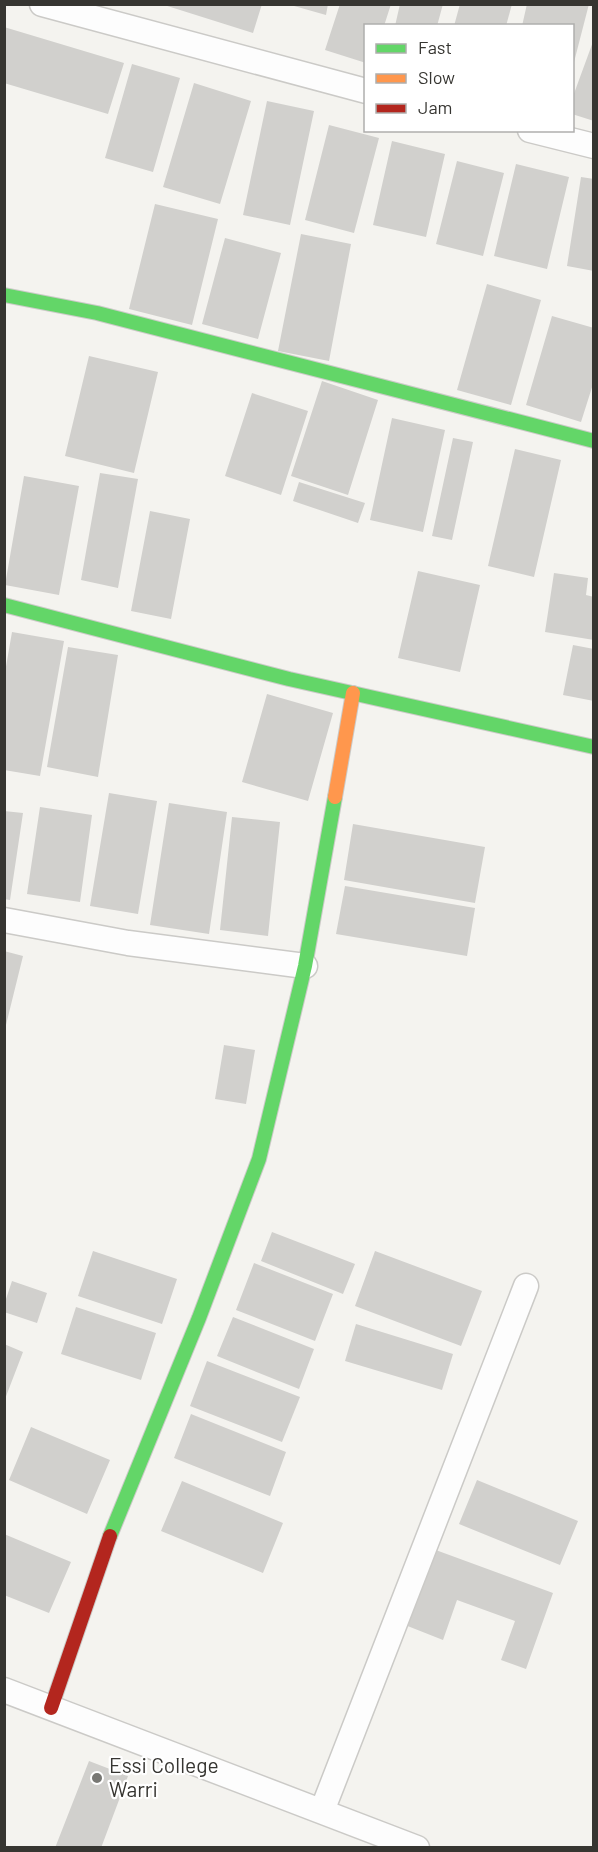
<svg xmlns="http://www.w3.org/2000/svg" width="598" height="1852" font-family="Barlow,sans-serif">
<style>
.building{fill:#d1d0cd}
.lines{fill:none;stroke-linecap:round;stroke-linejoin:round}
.street-casing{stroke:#cbcac7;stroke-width:27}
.fast-casing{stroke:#cbcac7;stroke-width:16}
.slow-casing{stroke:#cbcac7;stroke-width:16}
.jam-casing{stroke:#cbcac7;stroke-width:16}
.street{stroke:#fdfdfd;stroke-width:24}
.fast{stroke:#63d668;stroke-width:14}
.slow{stroke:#ff974d;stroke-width:14}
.jam{stroke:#b3261e;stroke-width:14}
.poi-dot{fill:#787874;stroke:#fff;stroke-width:2}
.labels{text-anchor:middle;stroke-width:4.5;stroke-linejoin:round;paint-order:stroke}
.poi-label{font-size:21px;fill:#363531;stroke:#fff;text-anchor:start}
</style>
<rect width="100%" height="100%" fill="#f4f3ef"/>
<!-- building -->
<path class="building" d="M161,4H262L253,33Z
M287,4H328L326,15Z
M340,4H391L384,26H366V63L325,50Z
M400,4H443L437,26H395Z
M460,4H512L506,26H454Z
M527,4H589L573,66L572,26H522Z
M4,27L124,63L108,114L4,83Z
M594,39V121L572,114V99Z
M132,64L180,78L153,172L105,158Z
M194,83L251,101L220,204L163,187Z
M267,101L314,111L290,225L243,215Z
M329,125L379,138L354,233L305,220Z
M392,141L445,154L426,237L373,225Z
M457,161L504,173L483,256L436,244Z
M516,164L569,177L547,269L494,256Z
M581,177L594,179V271L567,266Z
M155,204L218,219L192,325L129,309Z
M301,234L351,244L329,361L278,351Z
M225,238L281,253L258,339L202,324Z
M487,284L541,300L511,405L457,390Z
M552,316L594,328V381L581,422L526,405Z
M89,356L158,372L134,473L65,456Z
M322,381L378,400L348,495L291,476Z
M252,393L308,411L281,495L225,476Z
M392,418L445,430L423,532L370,520Z
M453,438L473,442L452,540L432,536Z
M515,449L561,460L534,577L488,566Z
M100,473L138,479L118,588L81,580Z
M24,476L79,486L59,595L5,585Z
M299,482L365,503L358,523L293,501Z
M150,511L190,519L171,619L131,611Z
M418,571L480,585L460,672L398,658Z
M554,573L588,578L586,595L594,597V640L545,632Z
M12,632L64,641L40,776L4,770V678Z
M573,645L594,649V701L563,695Z
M68,647L118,655L98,777L47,767Z
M267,694L333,713L308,801L242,782Z
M109,793L157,801L138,914L90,906Z
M169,803L227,812L209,934L150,925Z
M40,807L92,815L80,902L27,894Z
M4,811L23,813L10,900L4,899Z
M232,817L280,822L268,936L220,930Z
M353,824L485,847L475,903L344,880Z
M345,886L475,908L467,956L336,934Z
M4,951L23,956L5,1029H4Z
M224,1045L255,1050L246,1104L215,1099Z
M272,1232L355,1264L343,1294L261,1261Z
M93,1251L177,1279L162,1324L78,1296Z
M375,1251L482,1291L461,1346L355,1306Z
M254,1263L333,1294L315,1341L236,1310Z
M12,1281L47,1293L37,1323L4,1312V1305Z
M76,1307L156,1333L141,1380L61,1354Z
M233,1317L314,1349L299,1389L217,1356Z
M356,1324L453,1354L442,1390L345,1361Z
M4,1344L23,1352L5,1399L4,1398Z
M207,1361L300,1397L282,1442L190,1406Z
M191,1414L286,1452L270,1496L174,1458Z
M31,1427L110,1460L87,1514L9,1480Z
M477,1480L578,1521L560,1565L459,1524Z
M182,1481L283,1523L263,1573L161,1531Z
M4,1534L71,1562L49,1613L4,1595Z
M433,1549L553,1593L526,1669L501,1660L515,1621L457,1600L443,1640L405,1625Z
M89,1761L128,1776L101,1848H55Z"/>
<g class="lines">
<defs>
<path id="street" d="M42,4L366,91
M530,130L594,146
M4,920L128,943L305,966
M4,1690L417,1848
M322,1811L526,1286"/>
<path id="fast" d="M4,295L97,313L594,441
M4,605L289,679L594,747
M110,1536L199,1318L259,1159L305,966L335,797"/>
<path id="slow" d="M335,797L353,693"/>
<path id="jam" d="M51,1708L110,1536"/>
</defs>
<!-- street casing -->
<use href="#street" class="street-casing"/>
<!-- fast casing -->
<use href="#fast" class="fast-casing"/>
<!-- slow casing -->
<use href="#slow" class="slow-casing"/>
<!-- jam casing -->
<use href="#jam" class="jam-casing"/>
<!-- street -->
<use href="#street" class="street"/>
<!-- fast -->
<use href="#fast" class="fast"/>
<!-- slow -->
<use href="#slow" class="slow"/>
<!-- jam -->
<use href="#jam" class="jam"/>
</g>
<!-- markers -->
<circle class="poi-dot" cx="97" cy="1778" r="6"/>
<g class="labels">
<!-- poi labels -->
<g class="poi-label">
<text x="109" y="1773">Essi College<tspan x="109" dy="24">Warri</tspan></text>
</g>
</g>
<!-- border -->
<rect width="598" height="1852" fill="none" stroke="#363531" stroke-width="12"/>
<!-- legend -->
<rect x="364" y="24" width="210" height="108" fill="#ffffff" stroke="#afaead" stroke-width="1.5"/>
<rect x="376" y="44" width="30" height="9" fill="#63d668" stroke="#afaead" stroke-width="1.5"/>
<text x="418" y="54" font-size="18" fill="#363531">Fast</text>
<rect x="376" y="74" width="30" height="9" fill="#ff974d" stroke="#afaead" stroke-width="1.5"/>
<text x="418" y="84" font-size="18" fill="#363531">Slow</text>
<rect x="376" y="104" width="30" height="9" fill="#b3261e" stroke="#afaead" stroke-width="1.5"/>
<text x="418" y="114" font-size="18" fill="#363531">Jam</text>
</svg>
